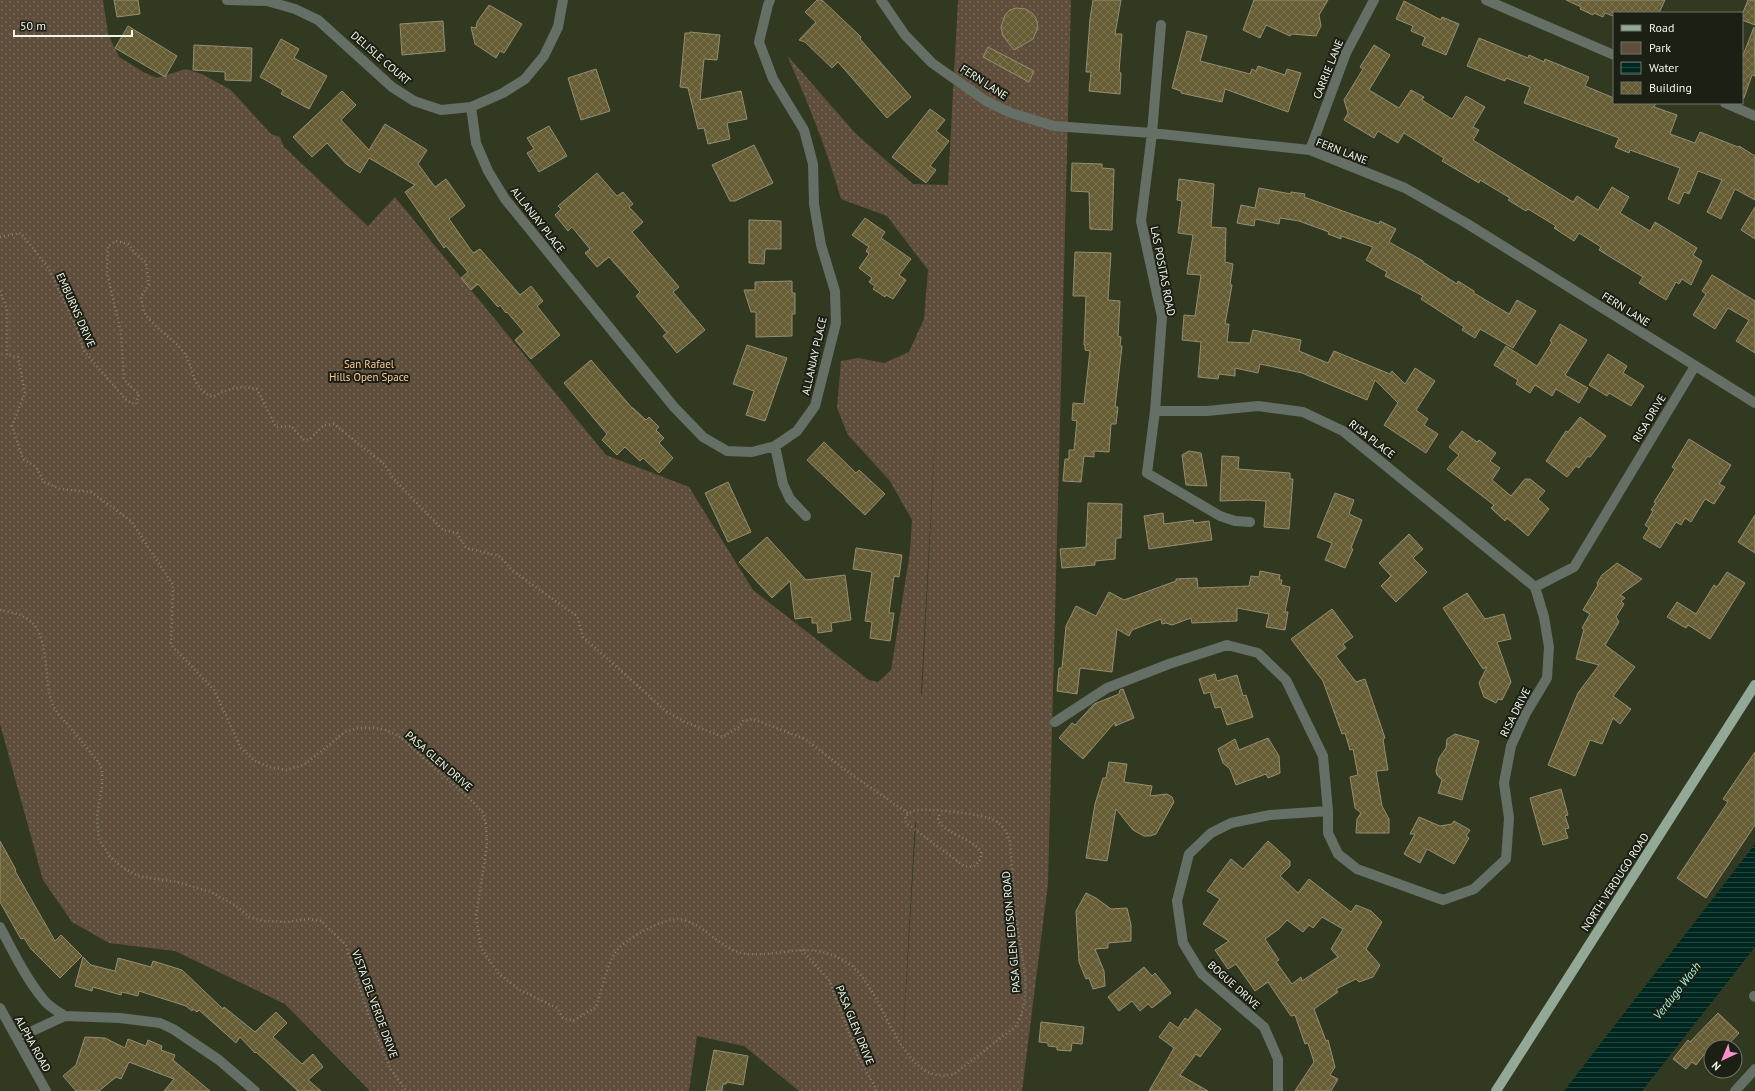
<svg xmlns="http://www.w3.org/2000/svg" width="1755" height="1091" font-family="'PT Sans',sans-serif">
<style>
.green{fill:url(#green-dots);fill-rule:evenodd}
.water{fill:url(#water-rules)}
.building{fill:url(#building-cross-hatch);stroke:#948d71;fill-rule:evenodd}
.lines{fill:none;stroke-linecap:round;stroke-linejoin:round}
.path{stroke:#7f8571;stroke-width:2.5;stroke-dasharray:1 3;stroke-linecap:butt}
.minor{stroke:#656f66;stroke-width:10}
.major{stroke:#93a896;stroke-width:10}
.labels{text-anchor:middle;stroke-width:4;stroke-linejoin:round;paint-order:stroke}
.street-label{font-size:11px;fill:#f1f6e8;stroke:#1b1f14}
.park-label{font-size:11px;fill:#ffcc97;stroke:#1b1f14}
.water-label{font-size:12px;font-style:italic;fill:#a2f8e2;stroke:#1b1f14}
</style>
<defs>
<pattern id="green-dots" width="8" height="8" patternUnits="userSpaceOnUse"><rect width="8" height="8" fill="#5f4e3c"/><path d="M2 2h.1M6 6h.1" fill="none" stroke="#766858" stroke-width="1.8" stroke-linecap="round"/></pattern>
<pattern id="water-rules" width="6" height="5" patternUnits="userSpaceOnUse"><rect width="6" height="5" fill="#00271f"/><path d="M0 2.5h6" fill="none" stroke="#264740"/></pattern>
<pattern id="building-cross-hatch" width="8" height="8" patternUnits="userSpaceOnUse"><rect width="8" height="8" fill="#675d35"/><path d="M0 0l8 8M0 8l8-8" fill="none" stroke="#7d7552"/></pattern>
</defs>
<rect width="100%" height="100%" fill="#323921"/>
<!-- green -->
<path class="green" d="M0,0H103L108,34L119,57L145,73L157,78L186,69L204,75L231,90L271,134L280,137L284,147L368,226L395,197L606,455L689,487L753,590L869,680L878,682L891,670L910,552L912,520L890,481L848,435L837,408L841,361L858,358L884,363L909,352L924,319L928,270L887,216L841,199C827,149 808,103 787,55L855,133L913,184L948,185L958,0H1071L1048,883L1022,1091H900L916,823L915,822L900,1091H799L744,1046L697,1036L689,1091H370L285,1004L175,951L109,943L72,922L43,880L0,724ZM938,381L922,694H921Z"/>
<!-- water -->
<path class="water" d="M1755,844V947L1642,1091H1564Z"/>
<!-- building -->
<path class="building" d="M114,0H138L140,14L117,17Z
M817,0H822L861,37L860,39L911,97L887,118L838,62L832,68L805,42L799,40L816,22L805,12Z
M1093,0H1121L1115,34H1122L1119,72L1121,73L1120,94L1089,91L1091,72H1086L1090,19Z
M1254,0H1328L1319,15L1321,26L1316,36L1292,34L1290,36L1266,25L1260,38L1243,30Z
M1566,0H1665L1659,13H1614L1613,16L1605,13L1603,17L1594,13L1593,15L1580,9L1581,7Z
M1748,0H1755V25L1742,20V15Z
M1404,1L1441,20L1442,17L1459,24L1446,55L1422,45L1425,37L1411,31L1413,26L1396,19Z
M489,5L522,24L504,53L500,51L496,58L475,44L471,27L476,28L477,22Z
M1016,8L1026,9L1032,13L1036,18L1038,27L1033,39L1014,50L1003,36L1001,27L1005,15L1010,10Z
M443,21L445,51L402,55L400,24Z
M128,26L177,56L165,77L115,48Z
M1754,27L1755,76L1752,75L1744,98H1742V58Z
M1187,31L1207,36L1200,61L1250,74L1252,69L1256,71L1258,66L1285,75L1287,69L1301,73L1288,112L1225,89L1222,102L1181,93V91L1172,88Z
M690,32L720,35L717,60L704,59L700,100L741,91L747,119L727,123L730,139L708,144L704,128L698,129L688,88L680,87L685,33H690Z
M1479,38L1528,58L1529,55L1544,62L1545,59L1589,77L1585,86L1614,98V103H1656L1654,107L1677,115L1670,134L1695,143L1700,132L1738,147L1739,146L1755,156V200L1735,189L1721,219L1707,212L1722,180L1698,171L1689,194L1684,192L1679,204L1668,199L1680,168L1630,150L1629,153L1615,147L1619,138L1524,103L1530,87L1506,78L1505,81L1467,66Z
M281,39L299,49L294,58L327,76L309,109L281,94L283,90L260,77Z
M194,45L252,48L251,81L225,80V72L193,70Z
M1374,45L1390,55L1369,90L1399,108L1411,90L1424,97L1422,100L1452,119L1466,96L1485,107L1473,127L1479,130L1473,140L1573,202L1577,196L1598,210L1612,187L1629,197L1620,213L1650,231L1655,222L1697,248L1693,255L1702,261L1691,285L1682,279L1679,284L1676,282L1666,300L1639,283L1643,277L1599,250L1601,247L1579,233L1574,241L1554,228L1556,226L1528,209L1526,211L1508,200L1510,198L1480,180L1479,183L1442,161L1444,158L1404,133L1398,143L1378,131L1374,138L1344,120L1348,113L1344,100L1363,69L1360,67Z
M988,47L1034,71L1029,82L983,57Z
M596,69L610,111L581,120L568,78Z
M342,91L356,105L341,120L369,150L385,124L427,150L418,164L435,187L446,179L465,206L449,219L473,253L480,249L520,295L531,286L543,301L537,306L560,335L531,359L515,340L524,332L507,312L506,313L500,305L498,307L478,284L471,290L461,278L468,272L446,246L444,248L405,192L415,185L369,158L360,173L346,164L327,143L312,157L293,137Z
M930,109L945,120L936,131L949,141L930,166L936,170L926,183L892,157Z
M549,126L567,156L539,172L527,153L534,149L527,138Z
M754,145L773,183L735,201H730L712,165Z
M1072,163L1102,164V168L1114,169L1112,230L1090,229L1089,192L1071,191Z
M597,173L617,196L623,192L633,204L629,207L643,222L632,232L679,287L673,292L705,330L677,353L663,336L667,333L636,296L640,292L609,257L597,267L585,253L590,249L572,227L568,231L555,215L561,209L558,206Z
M1179,179L1214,184L1211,227L1226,228L1225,262L1233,264L1230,284L1232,285L1225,324H1229L1227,342L1250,343L1253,330L1301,340L1299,351L1328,363L1334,351L1390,374L1392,371L1405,384L1415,368L1435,381L1416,410L1428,419L1424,425L1438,434L1426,453L1384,425L1398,403L1375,380L1367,400L1302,373L1260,364L1258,373L1235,368V376L1219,374L1218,379L1198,377L1201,342L1182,340L1184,315L1195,316L1201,275L1187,274L1193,235L1178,233L1182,201L1177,200Z
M1259,188L1291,194V192L1305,194L1304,197L1379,224L1380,221L1396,229L1389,242L1423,261V262L1457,284L1458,281L1474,291V293L1509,314L1517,300L1536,311L1513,348L1480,329L1475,338L1462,330L1464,327L1421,299L1423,296L1385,276L1387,272L1366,260L1373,247L1341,236V239L1328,234L1329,232L1299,221L1280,218L1279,224L1255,219L1254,226L1237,223L1241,205L1255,208Z
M1755,207V239L1741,230Z
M865,218L885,232L881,238L911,259L899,275L906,280L893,299L886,295L885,297L873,289L875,286L869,282L872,278L859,268L869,254L866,251L869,247L852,235Z
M749,220L781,221V249H765L764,264L749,263Z
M1075,252L1111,253L1108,300L1120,301L1118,336L1121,337L1120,346H1122L1115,407H1118L1116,424H1111L1109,452L1094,451V457L1084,456L1081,482L1063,481L1065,459H1069V450H1074L1077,421L1072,420L1073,403L1084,404L1090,351L1085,350V345H1084L1086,296H1073Z
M1712,275L1755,301V353L1736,341L1749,320L1728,308L1715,329L1693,315L1706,294L1702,291Z
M792,281V293H795V314H792V336L756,337V312H751L744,290H755V282Z
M1560,324L1587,340L1565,375L1588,388L1579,403L1556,389L1552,396L1535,385L1530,393L1516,384L1518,380L1494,365L1506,346L1537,366L1552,342L1550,341Z
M747,345L787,358L765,421L746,415L754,391L733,384Z
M1608,354L1627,366L1623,373L1644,386L1631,406L1609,393L1607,396L1589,385Z
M591,360L632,408H633L646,420L649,417L659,427L656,430L664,438L659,443L673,458L659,473L643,458L640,461L625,447L617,455L602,440L607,434L564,383Z
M1580,417L1606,436L1590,457L1588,456L1579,468L1576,466L1567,477L1546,461L1566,431L1568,432Z
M1462,431L1477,442L1479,440L1496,453L1490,461L1500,468L1492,480L1511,496L1525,479H1530L1545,491L1538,499L1549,509L1528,536L1507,518L1505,521L1491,508L1494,505L1447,469L1459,455L1449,447Z
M1689,439L1731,465L1719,484L1725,487L1714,504L1705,499L1691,522L1685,518L1681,525L1676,522L1660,548L1643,538L1649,528L1645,525L1653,511L1651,510L1656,503L1654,502L1675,469L1672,467Z
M824,442L856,473L859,470L885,494L865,515L807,460Z
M1189,451L1201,453L1207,486L1186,485L1182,455Z
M1222,456L1239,457L1238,469L1290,473V479H1293L1289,529L1264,527L1266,501L1249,500L1220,501Z
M728,482L751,532L728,542L705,493Z
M1335,493L1354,500L1349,514L1362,520L1351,548L1353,549L1345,568L1325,560L1332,543L1317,537Z
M1088,503L1122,504L1121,538H1116L1115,559L1095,561V565L1062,568L1060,549L1086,547Z
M1163,513L1164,524L1193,520L1194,523L1209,521L1212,540L1149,549L1144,516Z
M1755,515V553L1738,542Z
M1409,534L1423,549L1413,558L1427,572L1396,602L1381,586L1391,576L1379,563Z
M767,537L806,580L845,575L851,620L831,623L832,631L818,633L817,623H812V617L795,619L790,581L772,598L739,562Z
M856,548L902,555L899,577L894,576L889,613H894L890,641L870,638L872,622L865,621L872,572L853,569Z
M1617,563L1642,579L1620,595L1625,598L1621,601L1624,604L1616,617L1619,622L1605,645L1635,667L1613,696L1631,709L1620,724L1613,718L1602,744L1590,740L1575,776L1548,765L1578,693L1599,665L1576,659L1584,629L1582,628L1590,614L1583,610L1598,585L1597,583L1602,575Z
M1260,571L1280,575L1279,580H1282L1281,585L1290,587L1285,612H1288L1285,630L1266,627L1269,614L1237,608V621L1192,623L1191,618L1172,625L1166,623L1162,624L1161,619L1132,630L1129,636L1117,629L1112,672L1080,668L1077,694L1057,691L1059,668H1062L1066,626L1076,606L1096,616L1109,592L1124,600L1176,581V579L1197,578L1198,588L1249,586L1251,576L1259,577Z
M1727,572L1745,583L1710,639L1688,625L1686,628L1667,617L1677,602L1696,614L1714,585L1717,587Z
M1467,593L1485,619L1504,614L1511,639L1497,642L1511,682L1502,700L1498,699L1496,703L1484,697L1479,683L1487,667L1483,669L1443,608Z
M1332,609L1353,637L1343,644L1346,648L1336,656L1356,682L1365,679L1385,738L1383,739L1388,770L1376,771L1382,806L1389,819V833H1356L1357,819L1361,813L1355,808L1350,777L1358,775L1353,749L1350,750L1345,733L1342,734L1323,681L1291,639Z
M1215,674L1217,681L1237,675L1243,696L1246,695L1253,717L1227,725L1221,707L1215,708L1210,692L1204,694L1199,679Z
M1123,689L1134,718L1115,726V722L1083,759L1059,738L1072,723L1075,725L1094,704L1119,694L1120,690Z
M1455,734L1479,741L1462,800L1438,793L1442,780L1437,775L1436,771L1439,758L1446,748L1447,739Z
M1268,738L1279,756L1280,773L1268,778L1266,774L1236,785L1230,769L1223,763L1218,749L1235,739L1239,750Z
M1755,752V825L1706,898L1677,878L1728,802L1723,799Z
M1109,762L1127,764L1124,782L1152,786L1150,796L1167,794L1172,797L1174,802L1156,834L1150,836H1144L1133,830L1116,809L1107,861L1086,858L1095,804L1103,778H1106Z
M1561,789L1568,815L1565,816L1569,828L1565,829L1568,838L1543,845L1530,798Z
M1419,817L1440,826L1452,824L1454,821L1470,830L1466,836L1469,838L1454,864L1427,849L1420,863L1404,854L1415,834H1410Z
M0,841L16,870L15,871L55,941L61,935L82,956L60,978L31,949L24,938L21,939L0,902Z
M1268,841L1290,861V866L1280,876L1298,893L1309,879L1351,912L1356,905L1371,911L1382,922L1366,949L1380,965L1373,977L1359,982L1356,979L1336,989L1338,992L1314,1009L1326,1041L1328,1040L1335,1067L1330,1075L1338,1079L1331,1091H1295L1314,1062L1308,1043L1305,1044L1295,1015L1291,1016L1268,982L1255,991L1236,964L1228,969L1215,950L1229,941L1203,924L1220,899L1207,891L1215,880L1231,859L1243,869ZM1322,917L1343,929L1331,949L1338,957L1302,981L1301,977L1292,984L1276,962L1279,960L1265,939L1279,929L1287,920L1303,932L1309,925L1313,928Z
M1086,893L1096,898L1111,909L1127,908L1131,925V941L1108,943V948L1095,949L1104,971L1105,986L1093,989L1089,978L1086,979L1079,962L1076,911Z
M83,957L91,965L115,971L118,958L151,967L153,961L182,970L223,1009L224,1007L255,1032L276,1012L287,1023L273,1037L302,1064L313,1054L323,1067L308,1080L321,1091H298L256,1052L255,1053L240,1037L236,1043L199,1010L197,1012L193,1009L192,1011L186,1006L139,991L138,996L122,992L121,995L93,987L92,991L75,986Z
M1144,967L1152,976L1155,973L1171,993L1152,1008L1148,1004L1140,1011L1132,1001L1119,1011L1108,997Z
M1196,1009L1221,1029L1200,1057L1196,1054L1180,1075L1208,1091H1149L1174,1048L1159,1037L1170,1022L1178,1028L1185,1018L1188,1020Z
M1718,1013L1739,1033L1726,1047H1710L1696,1065L1692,1062L1686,1069L1673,1059L1688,1040L1690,1042Z
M1041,1022L1084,1027L1082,1044L1072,1043L1071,1051L1057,1050V1047L1048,1046V1043L1039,1042Z
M85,1037L105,1038L125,1048L128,1039L146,1046L148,1040L162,1046L161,1050L175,1055L173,1060L210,1091H164L174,1079L129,1062L121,1079L116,1077L99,1091H76L63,1076L76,1065Z
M714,1050L748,1056L743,1085L727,1082L726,1084H723L722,1091H706Z"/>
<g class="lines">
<!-- path -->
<path class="path" d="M0,237L21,233L49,269L77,329L84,351L127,401L136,404L139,394L124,380L121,333L107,273L108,246L116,241L128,244L136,254L146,262L149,284L141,297C142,302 143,310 146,315C156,329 172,338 183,351C195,367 190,387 212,397C229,389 237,385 257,389L276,427L291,426L304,440L310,439L324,425L334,424L384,464L393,478L443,530L457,533L466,548L499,556L513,571L577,616L583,637L667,712L685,722L723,737L739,727L743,721L753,719L805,739L851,774L909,814
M0,291L7,309V355L18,357L25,393L12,426L23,459L36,467L44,482L60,489L91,492L131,521L173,585L171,645L214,690L241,748L253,760L269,767L286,770L304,765L345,732L359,728H376L386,730L400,737L472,801L483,813L486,825L487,845L476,916L481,948L499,974L520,990L557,1008L563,1018L573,1021L596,1007C600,995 608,962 615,953C625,938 659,921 677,919C682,919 687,921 692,923C710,932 726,952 747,954C785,957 811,938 849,964C885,988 900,1090 954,1074L1015,1027C1036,996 1019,947 1015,912C1013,889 1012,865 1010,842C1007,832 1003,825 994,820C984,814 924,807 913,811C910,812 907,815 905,817L906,823L964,866L973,867C979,862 982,859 981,851C969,837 948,835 938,821L940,812
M0,610C8,612 19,613 26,618C52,632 42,681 53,705C56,713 63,719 68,725C78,737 89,750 99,763L102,771V786L97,817L99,839L110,857L122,867L138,876L177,882L211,892L238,907L249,917L264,921L287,922L309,919L321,921L346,945L369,1016L390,1068L406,1091
M802,950L829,980L857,1054L877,1091"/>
<!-- minor -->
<path class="minor" d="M227,0L267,1L295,9L318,20L392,87L414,101L441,110L471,107L503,93L525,79L544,56L558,27L563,0
M881,0L905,35L932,63L986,101L1011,113L1054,126L1152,133L1310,150L1405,188L1466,223L1755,403
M1486,0L1614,55
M1161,25L1152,133L1141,221L1162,317L1155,411L1147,473L1220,516L1235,521L1250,522
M1725,103L1755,116
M471,107L476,143L488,171L505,199L674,407L703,437L727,451L752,452L775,446L797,431L815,406L836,323L835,291L821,245L814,204L813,164L804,130L773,79L759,42L768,5L770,0
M1310,150L1346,53L1374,0
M1155,411H1207L1258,406L1303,412L1343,431L1535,587
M775,446L783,484L790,499L806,516
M1535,587L1574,567L1695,366
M1055,722L1107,688L1169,664L1227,645L1258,653L1286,680L1323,756L1328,811V833L1338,854L1357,869L1443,900L1474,889L1506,859L1509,818L1504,783L1511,746L1526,713L1547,678L1549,647L1544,617L1535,587
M0,927C12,950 27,980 43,999C49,1007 57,1011 65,1016
M1754,996L1755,997
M0,1008L46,1091
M17,1038L65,1016L120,1018L160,1023L173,1029L219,1060L255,1091
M1278,1091V1059L1264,1027L1202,974L1183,943L1177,901L1189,854L1211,833L1231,823L1270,815L1328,811
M1735,1091L1755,1069"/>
<!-- major -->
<path class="major" d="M1496,1091L1755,685"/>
</g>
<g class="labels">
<!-- street labels -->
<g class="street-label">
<text transform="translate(381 58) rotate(41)" y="4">DELISLE COURT</text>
<text transform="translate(1328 69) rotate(-68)" y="4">CARRIE LANE</text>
<text transform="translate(984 82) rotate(33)" y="4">FERN LANE</text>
<text transform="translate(1342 151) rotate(21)" y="4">FERN LANE</text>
<text transform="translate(538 220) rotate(52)" y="4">ALLANJAY PLACE</text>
<text transform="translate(1163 271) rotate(79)" y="4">LAS POSITAS ROAD</text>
<text transform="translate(1626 309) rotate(32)" y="4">FERN LANE</text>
<text transform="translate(76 310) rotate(66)" y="4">EMBURNS DRIVE</text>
<text transform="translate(814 356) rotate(-77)" y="4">ALLANJAY PLACE</text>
<text transform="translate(1649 418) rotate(-59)" y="4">RISA DRIVE</text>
<text transform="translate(1372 439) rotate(38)" y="4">RISA PLACE</text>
<text transform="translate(1515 712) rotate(-63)" y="4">RISA DRIVE</text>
<text transform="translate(439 761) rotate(41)" y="4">PASA GLEN DRIVE</text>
<text transform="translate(1615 882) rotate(-57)" y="4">NORTH VERDUGO ROAD</text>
<text transform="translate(1011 932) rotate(-95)" y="4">PASA GLEN EDISON ROAD</text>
<text transform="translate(1234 985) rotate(42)" y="4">BOGUE DRIVE</text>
<text transform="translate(375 1004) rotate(70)" y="4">VISTA DEL VERDE DRIVE</text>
<text transform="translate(855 1025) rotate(68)" y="4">PASA GLEN DRIVE</text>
<text transform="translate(33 1044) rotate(61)" y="4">ALPHA ROAD</text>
</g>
<!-- park labels -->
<g class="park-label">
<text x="369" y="368">San Rafael<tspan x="369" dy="13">Hills Open Space</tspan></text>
</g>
<!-- water labels -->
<g class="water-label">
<text transform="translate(1677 991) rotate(-52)" y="4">Verdugo Wash</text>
</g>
</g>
<!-- legend -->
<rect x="1613" y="12" width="130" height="92" fill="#1b1f14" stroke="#717569"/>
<rect x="1621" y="25" width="20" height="6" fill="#93a896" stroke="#717569"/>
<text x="1649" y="32" font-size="12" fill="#f1f6e8">Road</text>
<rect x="1621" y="42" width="20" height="12" fill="#5f4e3c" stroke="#717569"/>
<text x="1649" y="52" font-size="12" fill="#f1f6e8">Park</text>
<rect x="1621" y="62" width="20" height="12" fill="url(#water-rules)" stroke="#717569"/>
<text x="1649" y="72" font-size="12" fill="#f1f6e8">Water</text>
<rect x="1621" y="82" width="20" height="12" fill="url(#building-cross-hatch)" stroke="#717569"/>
<text x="1649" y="92" font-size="12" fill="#f1f6e8">Building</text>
<!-- north arrow -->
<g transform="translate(1723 1059) rotate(224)"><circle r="19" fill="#1b1f14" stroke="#717569"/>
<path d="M0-3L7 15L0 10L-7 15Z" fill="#f990ca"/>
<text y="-6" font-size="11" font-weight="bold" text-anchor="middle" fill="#f1f6e8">N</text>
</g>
<!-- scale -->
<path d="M14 30v6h118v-6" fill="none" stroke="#f1f6e8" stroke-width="2"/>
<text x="20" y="30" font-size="12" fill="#f1f6e8" stroke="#1b1f14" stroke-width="3" paint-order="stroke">50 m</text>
</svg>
